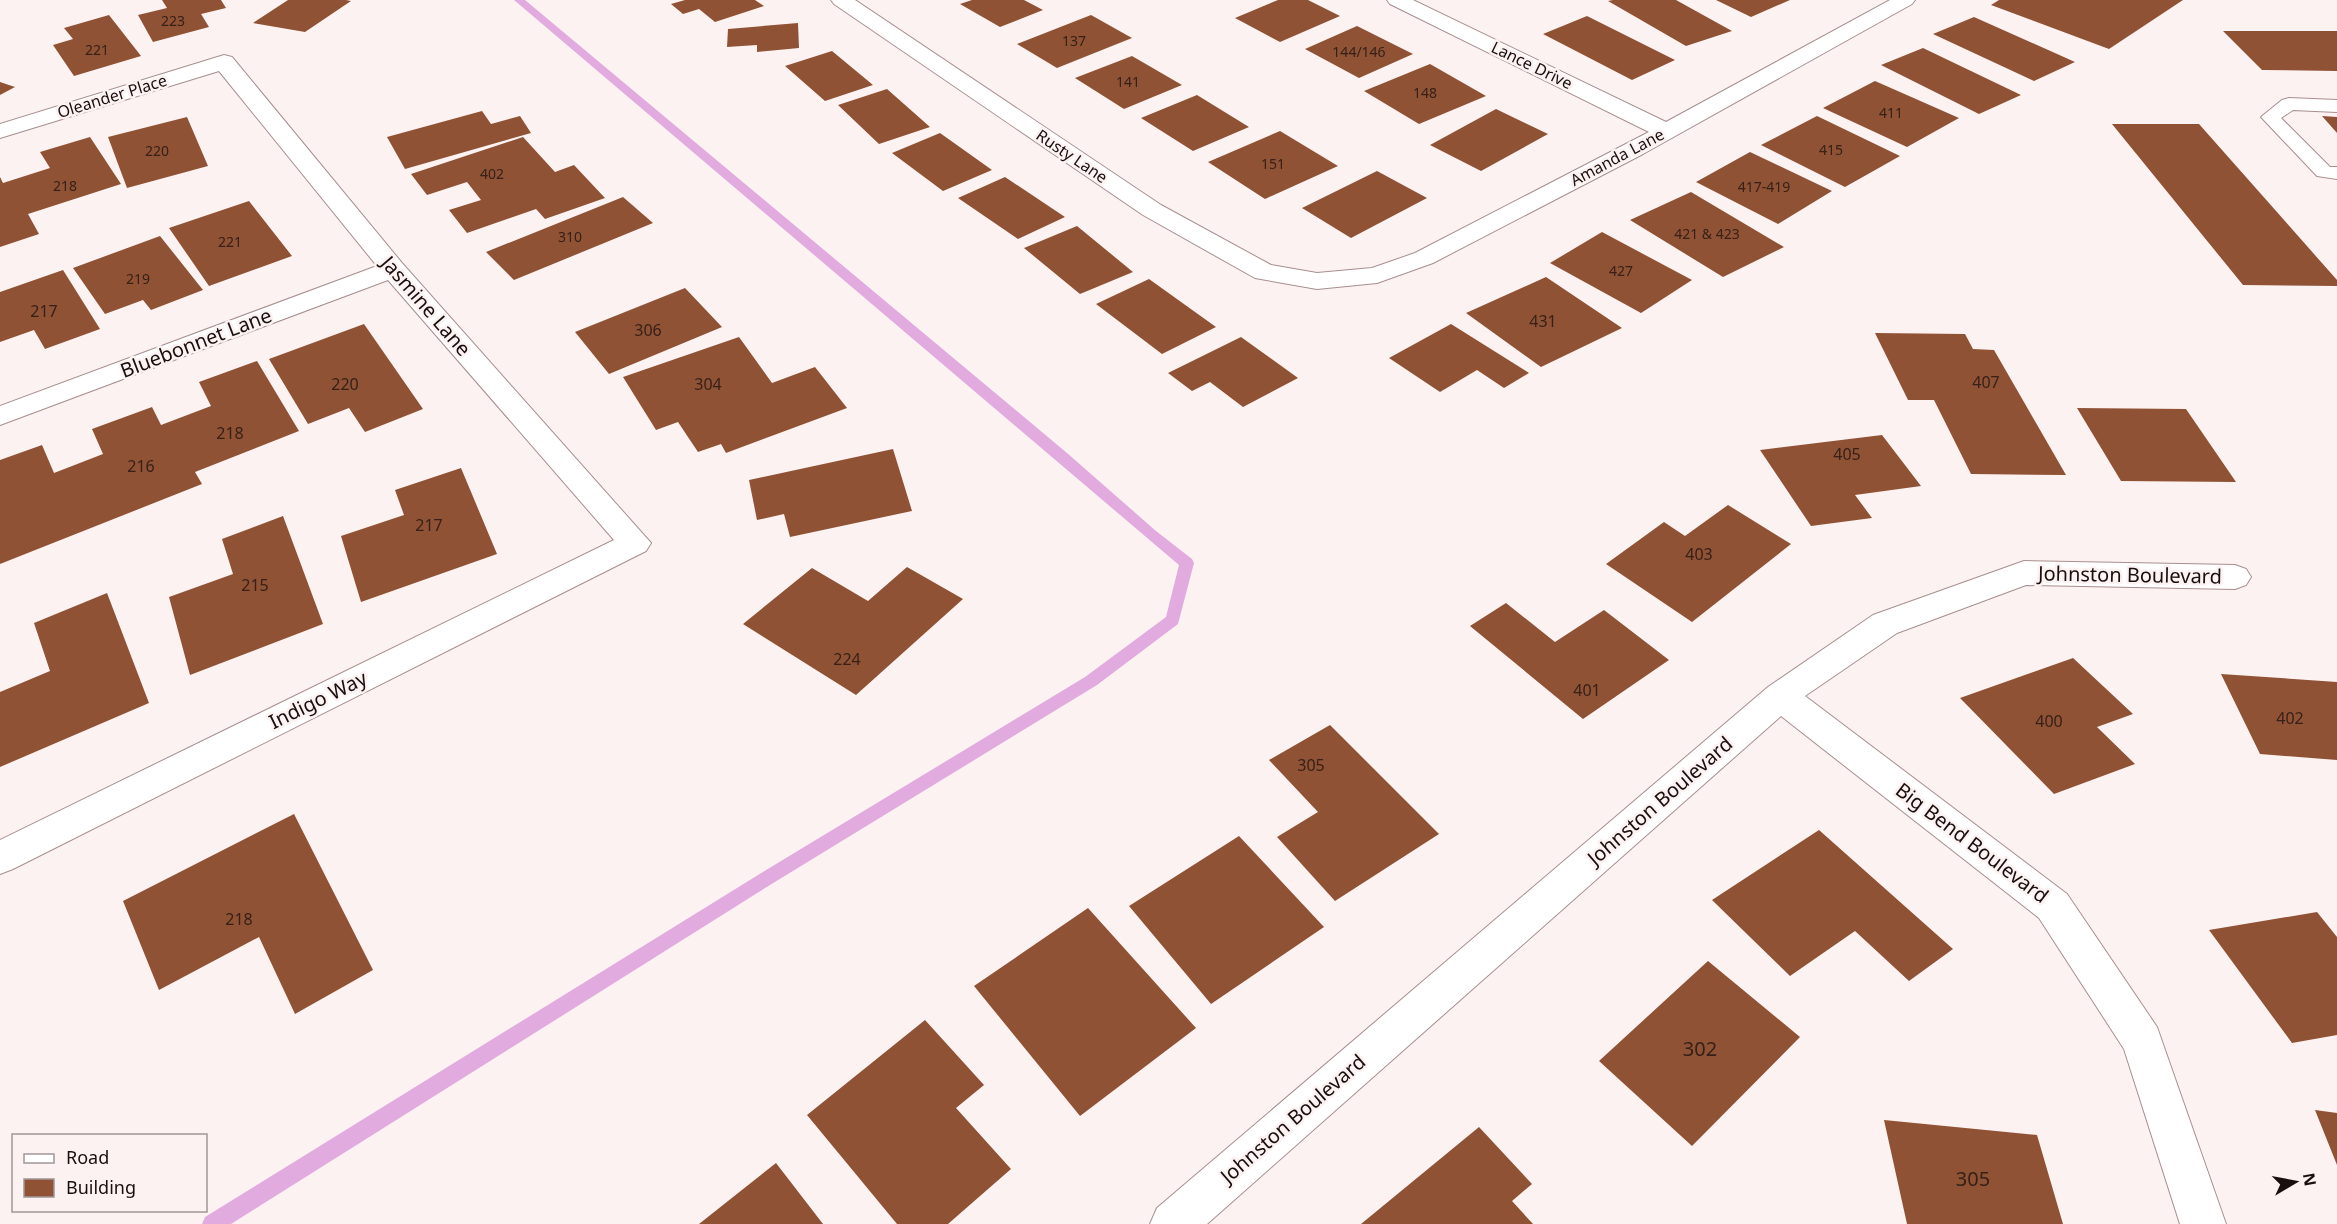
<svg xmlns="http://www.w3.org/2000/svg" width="2337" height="1224" font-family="'Noto Sans',sans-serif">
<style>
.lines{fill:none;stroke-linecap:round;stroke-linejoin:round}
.stream{fill:#e2abdf;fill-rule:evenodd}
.building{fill:#905234}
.service-casing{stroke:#a78f8e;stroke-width:2}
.minor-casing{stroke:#a78f8e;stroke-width:2}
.service{fill:#fff;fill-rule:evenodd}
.minor{fill:#fff;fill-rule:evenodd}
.labels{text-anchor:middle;stroke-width:5;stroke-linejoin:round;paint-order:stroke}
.far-number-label{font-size:14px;fill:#362018}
.far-street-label{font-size:16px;fill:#180f0f;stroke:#fdf2f2}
.number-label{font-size:16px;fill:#362018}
.street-label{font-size:20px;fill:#180f0f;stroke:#fdf2f2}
.near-number-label{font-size:20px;fill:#362018}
</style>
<rect width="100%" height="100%" fill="#fdf2f2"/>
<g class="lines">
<!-- stream -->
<path class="stream" d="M514,0H525L1067,453L1156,531L1192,559L1194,563L1178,624L1097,685L770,885L231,1224H202L205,1217L758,875L1085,677L1166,617L1179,565Z"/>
</g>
<!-- building -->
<path class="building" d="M162,0H221L226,8L201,14L209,27L153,42L138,15L167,8Z
M288,0H346L351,1L305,32L253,23Z
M685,0H755L764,6L715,22L699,9L683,14L671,4Z
M972,0H1024L1043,10L1000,27L960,4Z
M1278,0H1308L1340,16L1280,42L1235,18Z
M1613,0H1676L1732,31L1686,46L1608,1Z
M1716,0H1790L1751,17Z
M1999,0H2183L2109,49L1991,5Z
M109,15L141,56L74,76L53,45L73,39L64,28Z
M1091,15L1132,38L1057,68L1017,44Z
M1587,16L1675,60L1632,80L1543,34Z
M1974,17L2075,62L2034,81L1933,34Z
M798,23L799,48L757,52V45L727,47L728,29Z
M1357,26L1413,54L1359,78L1305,49Z
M2223,31H2337V71L2262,70Z
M1923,48L2021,95L1979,114L1881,65Z
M832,51L873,85L825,101L785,66Z
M1132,56L1182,85L1124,109L1075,78Z
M1430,64L1486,96L1419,124L1364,91Z
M1875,81L1959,118L1907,147L1823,108Z
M0,82L15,87L0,95Z
M887,89L930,127L879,144L838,105Z
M1197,95L1249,127L1193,151L1141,118Z
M1496,109L1548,134L1481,171L1430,145Z
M482,111L491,124L520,116L531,133L405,169L387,137Z
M1817,116L1900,156L1845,187L1761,145Z
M2322,116L2337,117V133Z
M187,117L208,166L127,188L108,137Z
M2112,124H2199L2337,280V286L2243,285Z
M1280,131L1338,166L1265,199L1208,162Z
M940,133L992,170L943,191L892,153Z
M90,137L121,184L28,214L39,234L0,247V177L3,183L50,168L40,152Z
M523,137L555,172L574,165L605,198L545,219L536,209L467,233L449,210L481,200L467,182L427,195L411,174Z
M1750,152L1832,191L1778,224L1696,182Z
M1377,171L1427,198L1351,238L1302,208Z
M1005,177L1065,217L1018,239L958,198Z
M1691,192L1784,247L1723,277L1630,220Z
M623,197L653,223L514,280L486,252Z
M249,201L292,256L209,286L169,228Z
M1077,226L1133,272L1080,294L1024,248Z
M1602,232L1692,280L1641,313L1550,263Z
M160,236L203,290L151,310L143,300L105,314L73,268Z
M63,270L100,329L45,349L34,330L0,342V292Z
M1546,277L1622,328L1541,367L1466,313Z
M1149,279L1216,327L1162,354L1096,304Z
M685,288L722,327L609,374L575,332Z
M364,324L423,409L365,432L349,408L308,424L269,359Z
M1451,324L1529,373L1504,388L1477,370L1440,392L1389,358Z
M1875,333L1965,334L1973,349L1994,350L2066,475L1971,474L1934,400H1908Z
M739,337L772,383L815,367L847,408L726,453L721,444L698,452L678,422L656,430L623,377Z
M1241,337L1298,378L1243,407L1210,382L1192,391L1168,373Z
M257,361L299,431L195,472L202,484L0,564V460L42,445L54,473L103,454L92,429L152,407L161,425L211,406L199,382Z
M2077,408L2186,409L2236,482L2121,481Z
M1882,435L1921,486L1855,495L1872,518L1811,526L1760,450Z
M893,449L912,511L790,537L784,514L757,520L749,480Z
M461,468L497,554L361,602L341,536L404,515L395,490Z
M1728,505L1791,544L1692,622L1606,564L1664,522L1685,536Z
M283,516L323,624L190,675L169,597L233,574L222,539Z
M907,567L963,599L856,695L743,624L812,568L868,601Z
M107,593L149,703L0,767V692L50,671L34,623Z
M1506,603L1555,642L1604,610L1669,660L1583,719L1470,626Z
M2073,658L2133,714L2097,727L2135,764L2054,794L1960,698Z
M2221,674L2337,682V760L2260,754Z
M1330,725L1439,834L1335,901L1277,837L1318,812L1269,760Z
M294,814L373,970L295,1014L259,937L159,990L123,901Z
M1819,830L1953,949L1909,981L1855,931L1790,976L1712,900Z
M1239,836L1324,927L1211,1004L1129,906Z
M1088,908L1196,1028L1080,1116L974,986Z
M2317,912L2337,937V1035L2292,1043L2209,930Z
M1708,961L1800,1037L1692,1146L1599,1061Z
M925,1020L984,1085L956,1108L1011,1169L948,1224H897L807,1115Z
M2315,1110L2337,1113V1165Z
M1884,1120L2037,1135L2063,1224H1907Z
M1479,1127L1532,1184L1512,1201L1533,1224H1361Z
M776,1163L823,1224H699Z"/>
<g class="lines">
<defs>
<path id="service" d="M2289,98L2337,100V112L2293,110L2281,118L2330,167H2337V179L2317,176L2261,117L2282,100Z"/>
<path id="minor" d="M831,0H855L1161,205L1271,265L1317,273L1372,268L1415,253L1649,132L1390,4L1387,0H1413L1666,122L1890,0H1915L1912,4L1643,154L1433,263L1377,283L1317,289L1255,278L1143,215L834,4Z
M224,55L232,57L402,263L651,543L646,551L13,869L0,874V840L614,540L388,280L0,425V406L377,266L219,71L0,138V124Z
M2024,561L2235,565L2246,569L2251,577L2246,585L2235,589L2026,585L1897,633L1805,696L2067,894L2157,1027L2226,1224H2180L2124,1049L2039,918L1781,716L1207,1224H1150L1157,1208L1768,687L1873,615Z"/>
</defs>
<!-- service casing -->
<use href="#service" class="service-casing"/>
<!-- minor casing -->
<use href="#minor" class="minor-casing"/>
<!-- service -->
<use href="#service" class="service"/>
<!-- minor -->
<use href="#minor" class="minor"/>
</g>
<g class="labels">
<!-- far-number labels -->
<g class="far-number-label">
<text x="173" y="26">223</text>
<text x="1074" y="46">137</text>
<text x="97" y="55">221</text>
<text x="1359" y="57">144/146</text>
<text x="1128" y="87">141</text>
<text x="1425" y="98">148</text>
<text x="1891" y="118">411</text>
<text x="1831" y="155">415</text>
<text x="157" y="156">220</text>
<text x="1273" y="169">151</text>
<text x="492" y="179">402</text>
<text x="65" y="191">218</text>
<text x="1764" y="192">417-419</text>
<text x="1707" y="239">421 &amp; 423</text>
<text x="570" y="242">310</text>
<text x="230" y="247">221</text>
<text x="1621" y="276">427</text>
<text x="138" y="284">219</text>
</g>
<!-- far-street labels -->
<g class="far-street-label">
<text transform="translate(1532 65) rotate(26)" y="6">Lance Drive</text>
<text transform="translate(112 96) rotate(-17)" y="6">Oleander Place</text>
<text transform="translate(1072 156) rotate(34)" y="6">Rusty Lane</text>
<text transform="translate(1617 157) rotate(-28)" y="6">Amanda Lane</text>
</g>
<!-- number labels -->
<g class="number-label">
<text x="44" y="317">217</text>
<text x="1543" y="327">431</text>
<text x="648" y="336">306</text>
<text x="1986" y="388">407</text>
<text x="345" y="390">220</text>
<text x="708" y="390">304</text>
<text x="230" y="439">218</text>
<text x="1847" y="460">405</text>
<text x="141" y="472">216</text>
<text x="429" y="531">217</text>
<text x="1699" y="560">403</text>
<text x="255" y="591">215</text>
<text x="847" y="665">224</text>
<text x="1587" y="696">401</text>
<text x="2290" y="724">402</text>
<text x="2049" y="727">400</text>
<text x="1311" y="771">305</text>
<text x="239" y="925">218</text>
</g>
<!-- street labels -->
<g class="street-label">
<text transform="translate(426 306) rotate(49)" y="7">Jasmine Lane</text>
<text transform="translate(196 343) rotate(-21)" y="7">Bluebonnet Lane</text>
<text transform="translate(2130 575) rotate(1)" y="7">Johnston Boulevard</text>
<text transform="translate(318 700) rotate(-26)" y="7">Indigo Way</text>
<text transform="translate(1660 801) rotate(-41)" y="7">Johnston Boulevard</text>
<text transform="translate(1972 843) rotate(37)" y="7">Big Bend Boulevard</text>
<text transform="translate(1293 1119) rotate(-41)" y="7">Johnston Boulevard</text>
</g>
<!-- near-number labels -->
<g class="near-number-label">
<text x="1700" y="1056">302</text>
<text x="1973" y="1186">305</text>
</g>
</g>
<!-- legend -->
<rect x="12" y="1134" width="195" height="78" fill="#fdf2f2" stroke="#a19797" stroke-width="1.5"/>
<rect x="24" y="1154" width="30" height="9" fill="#ffffff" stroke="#a19797" stroke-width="1.5"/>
<text x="66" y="1164" font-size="18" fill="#180f0f">Road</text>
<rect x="24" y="1179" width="30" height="18" fill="#905234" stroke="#a19797" stroke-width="1.5"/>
<text x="66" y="1194" font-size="18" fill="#180f0f">Building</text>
<!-- north arrow -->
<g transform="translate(2295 1182) rotate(80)" stroke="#fdf2f2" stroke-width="4.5" paint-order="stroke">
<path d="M0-4.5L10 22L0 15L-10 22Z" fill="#180f0f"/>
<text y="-9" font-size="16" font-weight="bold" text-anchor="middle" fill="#180f0f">N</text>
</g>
</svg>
